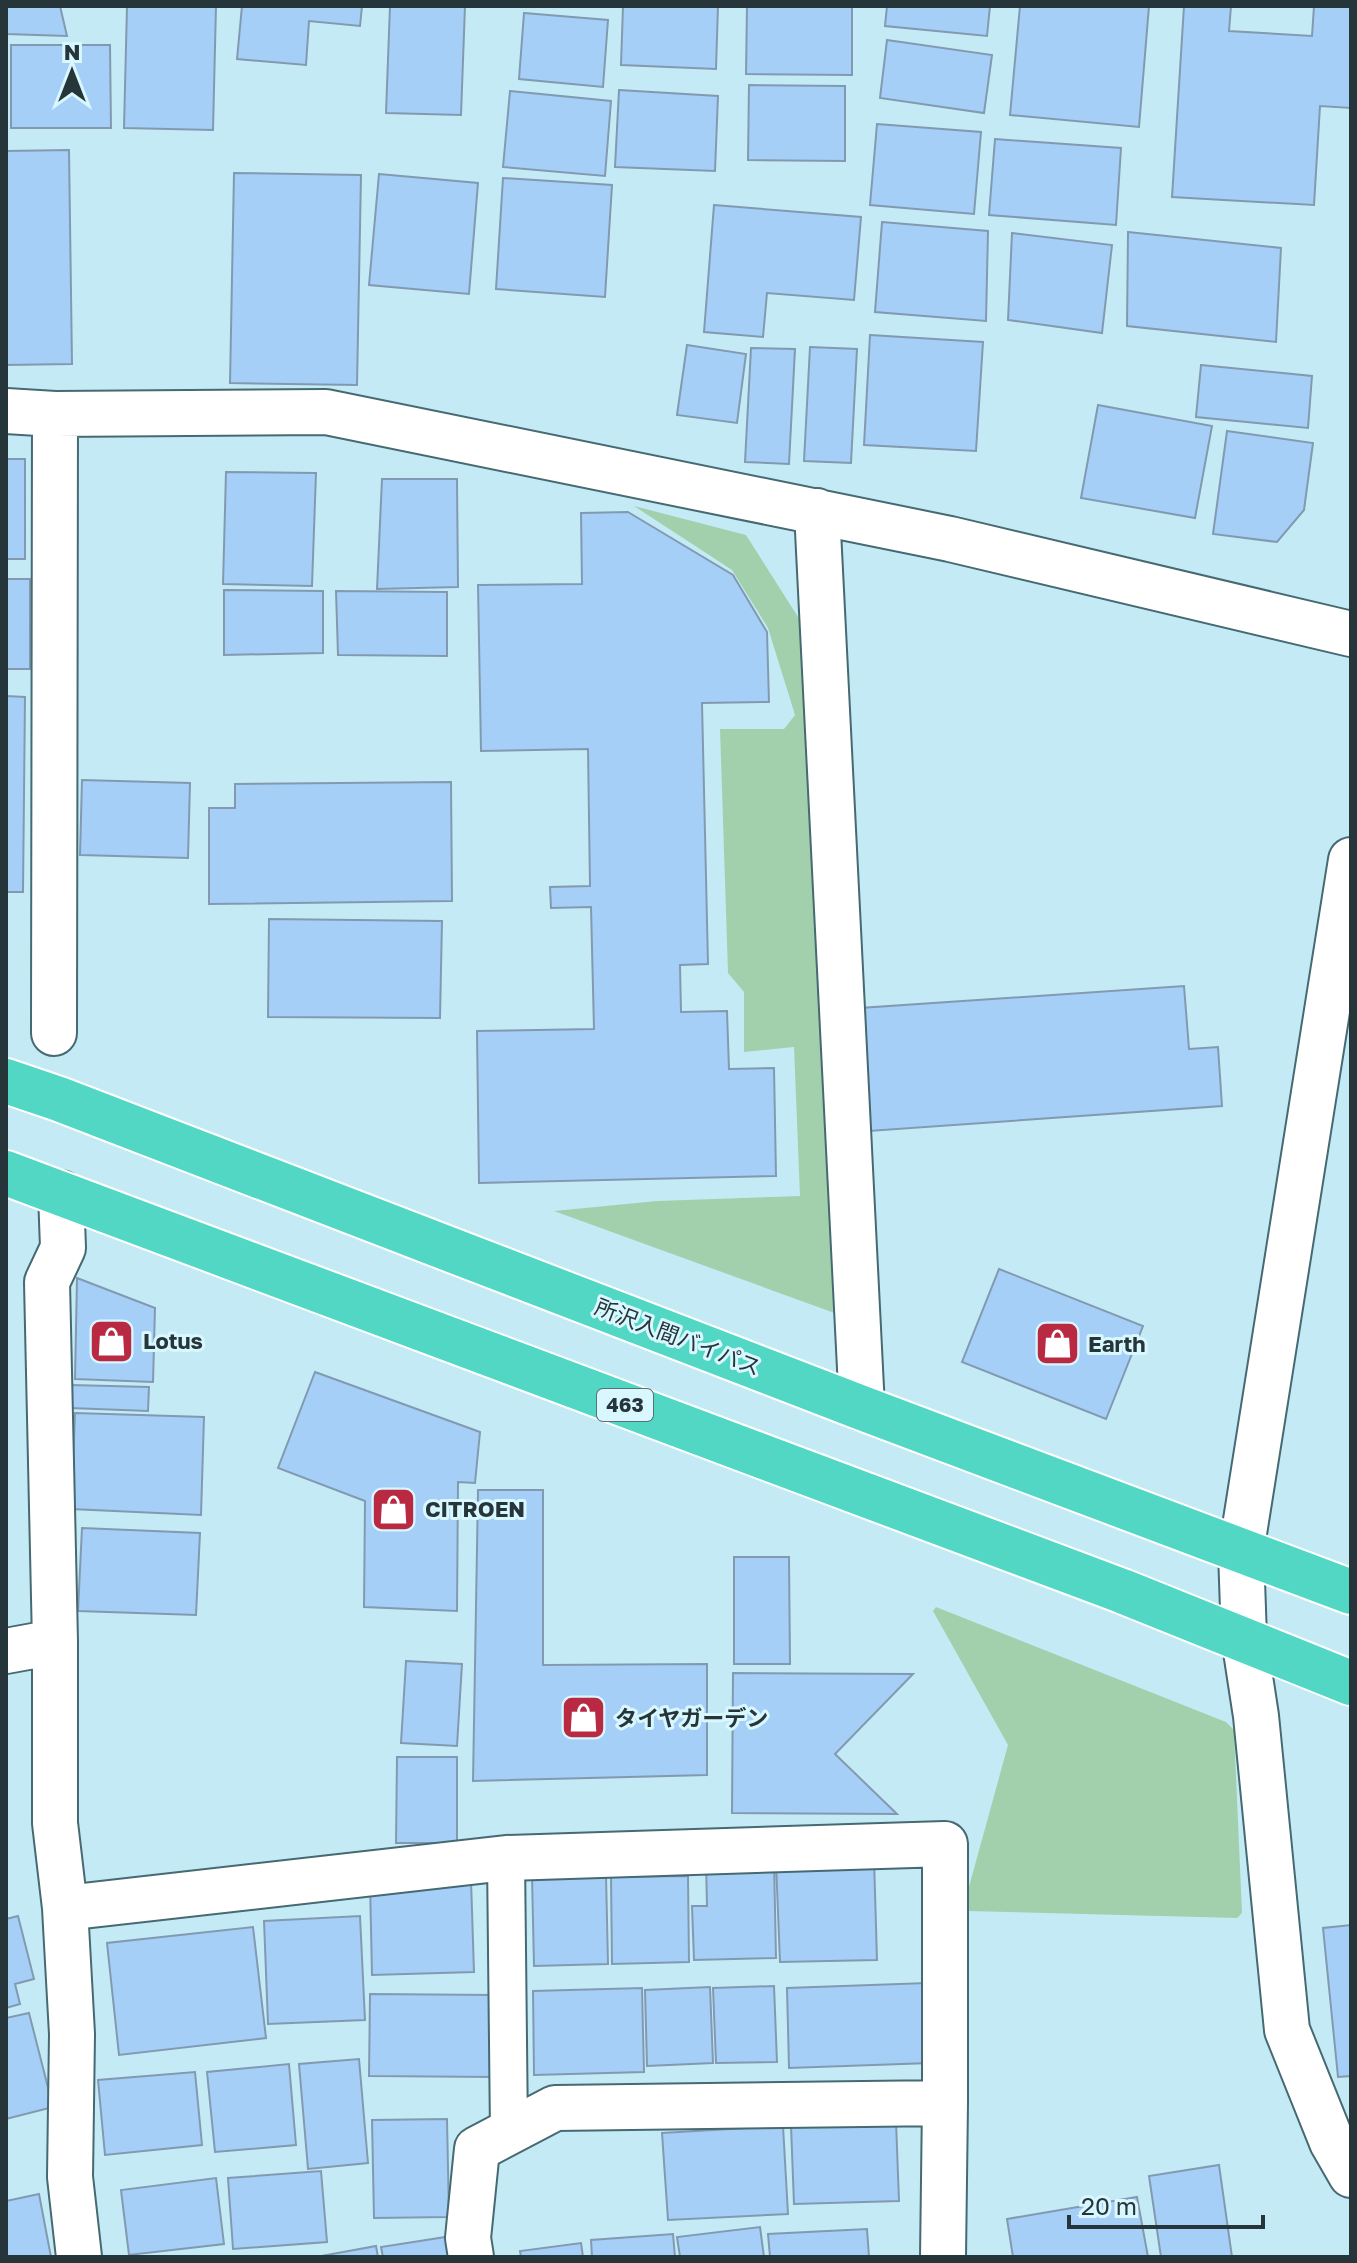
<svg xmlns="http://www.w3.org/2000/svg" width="1357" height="2263" font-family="'Golos Text','Noto Sans JP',sans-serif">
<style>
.green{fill:#a3d0ac}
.building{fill:#a5cff7;stroke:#829ab1;stroke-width:2}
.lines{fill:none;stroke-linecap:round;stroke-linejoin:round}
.lane-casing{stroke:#466972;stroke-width:40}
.street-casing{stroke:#466972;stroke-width:48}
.secondary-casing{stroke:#466972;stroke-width:48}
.highway-casing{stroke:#fff;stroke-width:48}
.lane{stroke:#fff;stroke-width:36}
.street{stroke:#fff;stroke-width:44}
.secondary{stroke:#fff;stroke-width:44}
.highway{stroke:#52d7c5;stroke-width:44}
.labels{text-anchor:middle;stroke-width:6;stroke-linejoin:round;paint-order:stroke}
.shield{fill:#d8f7ff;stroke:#5b6f74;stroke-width:2}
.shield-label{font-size:20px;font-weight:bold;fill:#263539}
.street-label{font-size:22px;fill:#263539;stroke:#d8f7ff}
.poi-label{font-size:22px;font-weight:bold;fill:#263539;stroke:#d8f7ff;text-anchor:start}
</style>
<rect width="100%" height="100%" fill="#c4ebf5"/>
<!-- green -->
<path class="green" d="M634,506L746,535L800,620L840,1315L554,1211L657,1201L800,1196L794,1047L744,1052V992L728,973L720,729H784L795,715L768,628L732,570Z
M936,1607L1226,1722L1234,1730L1242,1913L1237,1918L966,1911L967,1894L1008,1745L933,1611Z"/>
<!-- building -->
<path class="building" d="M6,6H60L67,36L6,34Z
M127,6H216L213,130L124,128Z
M242,6H362L360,26L309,21L306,65L237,59Z
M390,6H465L461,115L386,113Z
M623,6H718L716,69L621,65Z
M747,6H852V75L746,74Z
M887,6H990L987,36L885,26Z
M1020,6H1149L1139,127L1010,115Z
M1184,6H1231L1229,31L1312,36L1314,6H1351V108L1320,106L1314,205L1172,197Z
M524,13L608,20L603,87L519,79Z
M887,40L992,55L984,113L880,98Z
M11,45H110L111,128H11Z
M749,85L845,86V161L748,160Z
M619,90L718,96L715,171L615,167Z
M510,91L611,101L605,176L503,167Z
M877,124L981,132L974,214L870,205Z
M995,139L1121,148L1116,225L989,215Z
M69,150L72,364L6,365V151Z
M234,173L361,175L357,385L230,383Z
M379,174L478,183L469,294L369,285Z
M503,178L612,185L605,297L496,289Z
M714,205L861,217L854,300L767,293L763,337L704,332Z
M882,222L988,231L986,321L875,312Z
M1128,232L1281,248L1276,342L1127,326Z
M1012,233L1112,245L1102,333L1008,320Z
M870,335L983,342L976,451L864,445Z
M687,345L746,354L737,423L677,415Z
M810,347L857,349L851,463L804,461Z
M751,348L795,349L789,464L745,462Z
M1201,365L1312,376L1308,428L1196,417Z
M1098,405L1212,426L1195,518L1081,498Z
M1227,431L1313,443L1304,510L1277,542L1213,534Z
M6,459H25V559H6Z
M226,472L316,473L312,586L223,584Z
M382,479H457L458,587L377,589Z
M628,512L733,575L767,632L769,702L702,703L708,964L680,965L681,1012L727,1011L729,1069L774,1068L776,1176L479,1183L477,1031L594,1029L591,907L551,908L550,887L590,886L588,749L481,751L478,585L582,584L581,513Z
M6,579H30V669H6Z
M224,590L323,591V653L224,655Z
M336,591L447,592V656L338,655Z
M6,696L25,697L23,892H6Z
M82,780L190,783L188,858L80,855Z
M451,782L452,901L209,904V808H235V784Z
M269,919L442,921L440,1018L268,1017Z
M1184,986L1189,1049L1218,1047L1222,1106L869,1131L860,1008Z
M999,1269L1143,1326L1106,1419L962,1362Z
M77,1278L155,1308L153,1382L75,1379Z
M315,1372L480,1432L475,1483L458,1482L457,1611L364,1607L365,1501L278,1468Z
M71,1385L149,1387L148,1411L70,1408Z
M75,1413L204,1417L201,1515L71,1509Z
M478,1490H543V1665L707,1664V1775L473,1781Z
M82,1528L200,1533L196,1615L78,1611Z
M734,1557H789L790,1664H734Z
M406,1661L462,1664L457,1746L401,1743Z
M733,1673L913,1674L835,1754L897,1814L732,1813Z
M397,1757H457V1843H396Z
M874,1859L877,1960L780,1962L776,1862Z
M774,1860L776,1958L694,1960L692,1906H707L706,1862Z
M606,1875L608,1964L534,1966L532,1876Z
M688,1876L689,1962L612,1964L611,1877Z
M471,1880L474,1972L372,1975L370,1883Z
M18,1916L34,1979L15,1984L20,2004L6,2008V1919Z
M360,1916L365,2020L268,2024L264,1921Z
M1351,1925V2076L1338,2077L1323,1928Z
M253,1927L266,2038L119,2055L107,1943Z
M927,1983L930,2063L789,2068L787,1988Z
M774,1986L777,2062L716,2063L713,1988Z
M710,1987L713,2063L647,2066L645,1990Z
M642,1988L644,2072L534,2075L533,1991Z
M370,1994L495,1995L494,2077L369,2076Z
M29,2013L53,2107L6,2119V2018Z
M359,2059L368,2163L308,2169L299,2064Z
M289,2064L296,2145L215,2152L207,2072Z
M195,2072L202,2145L105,2155L98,2080Z
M447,2119L449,2217L374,2218L372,2120Z
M896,2121L899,2201L794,2204L791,2126Z
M783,2126L788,2214L668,2220L662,2133Z
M1219,2165L1232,2257H1161L1149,2176Z
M321,2171L327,2242L233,2249L228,2178Z
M216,2178L224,2244L129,2255L121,2190Z
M39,2194L51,2257H6V2201Z
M1137,2197L1148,2257H1013L1007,2219Z
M760,2227L764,2257H680L677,2237Z
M867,2229L869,2257H770L768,2234Z
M673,2234L675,2257H592L591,2240Z
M452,2236L455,2257H383L381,2247Z
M581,2243L583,2257H521L520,2251Z
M376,2246L378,2257H316Z"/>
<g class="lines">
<defs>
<path id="lane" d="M506,1858L509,2133"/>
<path id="street" d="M6,411L55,414L326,412L950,539L1351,634
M817,511L862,1408
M54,1033L55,414
M61,1193L63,1248L47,1282L55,1642V1823L65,1908L72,2034L70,2177L79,2257
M1244,1638L1256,1716L1287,2030L1332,2142L1351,2175
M6,1651L55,1642
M65,1908L506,1858L945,1844V2103
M471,2257L468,2238L477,2149L555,2108L945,2103L943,2257"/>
<path id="secondary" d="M1244,1638L1241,1552L1351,860"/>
<path id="highway" d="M6,1081L59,1099L862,1408L1351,1592
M6,1173L1122,1591L1351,1683"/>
</defs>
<!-- lane casing -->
<use href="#lane" class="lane-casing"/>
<!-- street casing -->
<use href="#street" class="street-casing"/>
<!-- secondary casing -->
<use href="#secondary" class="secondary-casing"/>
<!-- highway casing -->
<use href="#highway" class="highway-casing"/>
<!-- lane -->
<use href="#lane" class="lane"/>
<!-- street -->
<use href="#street" class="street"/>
<!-- secondary -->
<use href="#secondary" class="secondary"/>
<!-- highway -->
<use href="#highway" class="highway"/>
</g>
<!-- icons -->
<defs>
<symbol id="shop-square" viewBox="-11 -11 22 22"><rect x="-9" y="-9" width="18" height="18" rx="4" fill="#ba2942" stroke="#d8f7ff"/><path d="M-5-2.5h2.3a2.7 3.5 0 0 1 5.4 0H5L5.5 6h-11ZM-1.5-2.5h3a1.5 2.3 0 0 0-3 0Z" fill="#fff"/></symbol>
</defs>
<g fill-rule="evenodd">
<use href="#shop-square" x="86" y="1316" width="51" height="51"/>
<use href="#shop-square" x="1032" y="1318" width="51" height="51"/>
<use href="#shop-square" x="368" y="1484" width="51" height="51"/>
<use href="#shop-square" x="558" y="1692" width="51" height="51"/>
</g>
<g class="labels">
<!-- shield labels -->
<rect class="shield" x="597" y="1389" width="56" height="32" rx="6"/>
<g class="shield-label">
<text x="625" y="1412">463</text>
</g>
<!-- street labels -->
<g class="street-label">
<text transform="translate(678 1337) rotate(21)" y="8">所沢入間バイパス</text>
</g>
<!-- poi labels -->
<g class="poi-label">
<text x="143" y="1349">Lotus</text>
<text x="1088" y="1352">Earth</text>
<text x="425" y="1517">CITROEN</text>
<text x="615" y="1726">タイヤガーデン</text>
</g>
</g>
<!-- border -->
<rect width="1357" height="2263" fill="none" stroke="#263539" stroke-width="16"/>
<!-- north arrow -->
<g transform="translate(72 72)" stroke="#d8f7ff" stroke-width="6" paint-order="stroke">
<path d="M0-6L14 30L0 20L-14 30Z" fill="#263539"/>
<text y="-12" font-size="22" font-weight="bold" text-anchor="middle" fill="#263539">N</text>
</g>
<!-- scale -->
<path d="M1069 2215v12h194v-12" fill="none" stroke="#263539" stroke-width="4"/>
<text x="1081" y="2215" font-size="24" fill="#263539" stroke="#d8f7ff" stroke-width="6" paint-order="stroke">20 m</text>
</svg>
